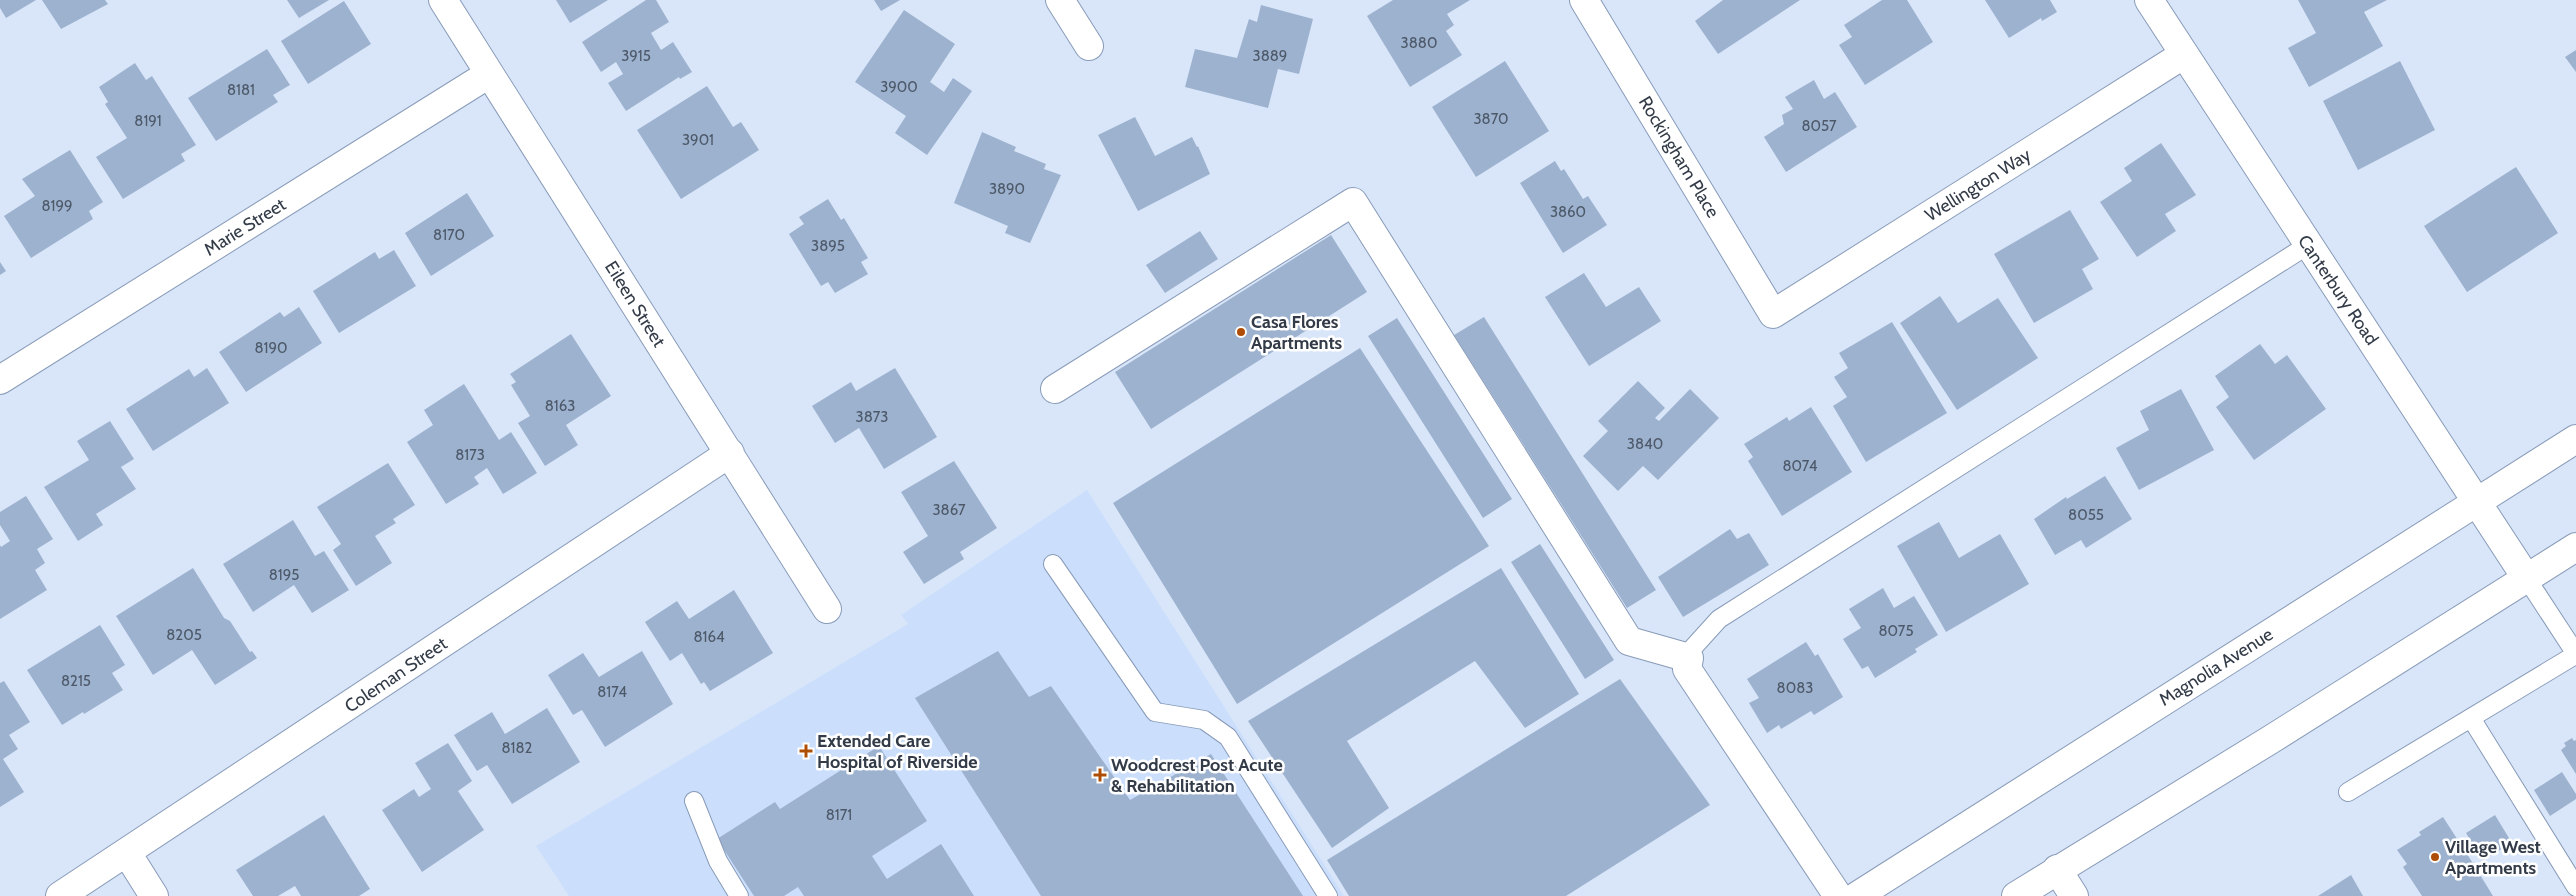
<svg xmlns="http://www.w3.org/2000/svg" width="2576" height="896" font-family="Cabin,sans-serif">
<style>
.built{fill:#cbdffd}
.building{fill:#9db2cf}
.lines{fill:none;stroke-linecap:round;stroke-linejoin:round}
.service-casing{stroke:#889bb8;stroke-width:20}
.minor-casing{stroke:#889bb8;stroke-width:30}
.primary-casing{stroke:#889bb8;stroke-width:30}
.service{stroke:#fff;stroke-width:18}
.minor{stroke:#fff;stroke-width:28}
.primary{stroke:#fff;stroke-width:28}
.poi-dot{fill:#ae4d06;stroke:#fff;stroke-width:2}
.labels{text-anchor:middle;stroke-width:5;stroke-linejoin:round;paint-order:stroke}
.number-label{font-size:15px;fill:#4d5969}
.street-label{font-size:18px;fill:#323b47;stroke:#fff}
.poi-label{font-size:18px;font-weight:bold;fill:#323b47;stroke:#fff;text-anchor:start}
</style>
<rect width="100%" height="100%" fill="#d9e6f9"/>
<!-- built -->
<path class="built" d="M1087,490L1344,896H569L536,846L908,624L901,615Z"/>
<!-- building -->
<path class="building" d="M0,0H36L6,18L0,8Z
M42,0H105L108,4L61,29Z
M287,0H329L299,18Z
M556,0H608L570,23Z
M646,0H656L669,22L651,33L661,50L673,42L692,72L680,79L679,77L626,111L608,83L623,74L616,62L601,72L582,42Z
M874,0H900L881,11Z
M1393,0H1470L1447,14L1454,25L1446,31L1462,55L1410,87L1367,16Z
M1723,0H1800L1718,54L1695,21Z
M1882,0H1907L1933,42L1865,85L1839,45L1852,37L1844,25Z
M1985,0H2050L2057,12L2042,21L2041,18L2009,38Z
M2298,0H2387L2364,12L2383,46L2309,87L2288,48L2316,33Z
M344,1L371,44L308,84L281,41Z
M1261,5L1313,19L1299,74L1278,69L1268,108L1185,87L1195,49L1237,58L1249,19L1257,22Z
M904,10L955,44L930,82L944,92L953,78L972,91L927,155L895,133L906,116L855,82Z
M267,49L290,85L273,95L278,102L216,141L188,98Z
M2576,50V72L2565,57Z
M1505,61L1549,131L1476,177L1432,107Z
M2400,61L2435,130L2358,170L2323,101Z
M135,63L146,80L152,76L196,145L181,154L185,161L123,199L96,157L127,138L105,104L108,102L99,87Z
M1814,80L1824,99L1835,92L1857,127L1786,172L1764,137L1784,124L1782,115L1793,109L1785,97Z
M707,86L733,127L741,122L759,150L681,199L637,130Z
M1135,117L1155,156L1192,137L1197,147L1198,146L1210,174L1138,211L1098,135Z
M982,132L1016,147L1014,151L1046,164L1044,169L1061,175L1030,243L1005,233L1008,226L954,203Z
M2161,143L2196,195L2165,214L2176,231L2137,257L2100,202L2132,181L2124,168Z
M70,150L103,202L89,211L93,219L31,258L4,216L35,196L22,179Z
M1555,161L1561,171L1564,169L1583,199L1588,196L1607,225L1563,253L1520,183Z
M2516,167L2558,233L2467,292L2424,226Z
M467,193L494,236L431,276L405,233Z
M828,199L841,220L844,218L868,258L861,262L868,274L835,293L828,282L821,286L789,234L804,224L799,217Z
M2070,210L2099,259L2082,269L2093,289L2034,323L1994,254Z
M1200,231L1218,259L1165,293L1146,265Z
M1331,235L1367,292L1151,429L1115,372Z
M394,250L416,286L339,333L313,291L375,252L379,259Z
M0,262L6,271L0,275Z
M1584,273L1606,307L1639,287L1661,321L1589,366L1545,297Z
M1940,296L1958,323L1998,298L2038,358L1957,410L1900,323Z
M299,307L322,343L246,392L219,352L280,312L284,317Z
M1484,317L1656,590L1627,608L1454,335Z
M1397,318L1512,499L1483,518L1368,336Z
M1892,322L1947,413L1866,462L1833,406L1847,397L1834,377L1848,368L1839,353Z
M571,334L611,396L566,425L578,445L545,466L518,423L530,416L511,385L516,382L510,374Z
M2260,344L2275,364L2287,355L2326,409L2254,460L2216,407L2229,397L2215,376Z
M1360,348L1489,546L1237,704L1113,503Z
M207,368L229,403L153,451L126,409L189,369L194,377Z
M895,368L937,437L884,469L859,428L835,443L812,406L851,382L856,391Z
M1638,381L1665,408L1655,418L1659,421L1690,389L1719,418L1658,480L1643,466L1618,491L1583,456L1608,431L1598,421Z
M464,384L499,440L511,432L537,473L503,494L487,468L474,477L479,484L446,504L407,442L433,425L424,410Z
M2181,389L2214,450L2139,490L2116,448L2149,430L2140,411Z
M1811,407L1852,472L1782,516L1748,461L1753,457L1744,444L1787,417L1789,421Z
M110,421L134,459L121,467L136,489L96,514L103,525L78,541L44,487L89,460L77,441Z
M954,461L997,528L960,552L964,559L924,584L903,552L928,536L901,492Z
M388,463L415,505L393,519L396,523L375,536L392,563L356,586L333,550L341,544L317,507Z
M2105,476L2132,519L2086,548L2081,540L2055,555L2034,519L2066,497L2067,499Z
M26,496L53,539L37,549L45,563L35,570L47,590L0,619V545L1,547L10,541L0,525V512Z
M293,520L315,556L324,551L349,590L312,613L294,585L253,612L223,564Z
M1939,522L1959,558L2000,534L2029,584L1946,632L1897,546Z
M1730,529L1737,539L1749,533L1769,565L1683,617L1658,577Z
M1540,544L1614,660L1585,679L1511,562Z
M193,568L224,618L230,621L250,652L252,651L257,658L215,685L192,650L153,675L116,616Z
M1501,568L1579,694L1525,728L1475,661L1347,741L1389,808L1332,848L1248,721Z
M1883,588L1894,608L1914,596L1938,635L1915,649L1917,652L1875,678L1868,666L1862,669L1843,639L1861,628L1849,609Z
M734,590L773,653L710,691L704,682L701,684L682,653L670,661L645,622L677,601L689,619Z
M100,625L125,665L112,673L123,690L84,714L83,712L62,725L27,670Z
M1806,642L1815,656L1818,654L1843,697L1814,715L1811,711L1781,729L1779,725L1767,733L1749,703L1759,698L1747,679Z
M642,651L673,704L605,747L582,710L573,715L548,675L583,653L599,677Z
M998,651L1029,697L1051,686L1130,800L1211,754L1303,896H1041L915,698Z
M1620,679L1710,805L1566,896H1349L1327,860Z
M4,681L30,722L9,735L18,749L3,759L24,792L0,807V683Z
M547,708L580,762L512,804L487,765L477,771L454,735L492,712L505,734Z
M2572,738L2574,741L2576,740V774L2561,750L2566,746L2564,743Z
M448,743L472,781L458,791L484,830L422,872L382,810L414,789L419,797L431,789L415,763Z
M879,746L927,821L872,856L887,879L941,844L974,896H804L798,887L784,896H754L717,839L775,802L780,809Z
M2562,772L2576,794V799L2550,816L2534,790Z
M324,815L370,889L359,896H301L295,886L278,896H253L236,870Z
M2495,815L2512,843L2483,860L2466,833Z
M2443,817L2474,865L2493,896H2422L2403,867L2407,864L2397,850L2421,835L2419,832Z
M2351,875L2363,896H2318Z"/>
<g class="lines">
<defs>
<path id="service" d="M1053,564L1155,712L1204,720L1228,737L1328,896
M2527,579L2576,654
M1689,658L1690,651L1719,619L2308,245
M2471,718L2576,887
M2348,792L2575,655
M694,801L718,861L739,896"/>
<path id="minor" d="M443,0L827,609
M1060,0L1089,46
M1584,0L1773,314L2183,55
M2149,0L2527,579
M0,380L489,74
M1055,389L1353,202L1629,641L1689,658L1687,669L1838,896
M127,853L154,896
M2057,869L2074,896
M60,896L730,453"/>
<path id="primary" d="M1857,896L2576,439
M2016,896L2270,740L2576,547"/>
</defs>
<!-- service casing -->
<use href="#service" class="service-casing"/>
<!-- minor casing -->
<use href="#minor" class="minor-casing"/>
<!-- primary casing -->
<use href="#primary" class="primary-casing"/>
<!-- service -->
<use href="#service" class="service"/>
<!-- minor -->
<use href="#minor" class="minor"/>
<!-- primary -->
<use href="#primary" class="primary"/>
</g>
<!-- markers -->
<g class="poi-dot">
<circle cx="1241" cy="332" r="5"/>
<path d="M803.5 743.5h5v5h5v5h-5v5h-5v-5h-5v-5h5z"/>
<path d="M1097.5 767.5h5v5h5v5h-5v5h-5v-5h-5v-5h5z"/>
<circle cx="2435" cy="857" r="5"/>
</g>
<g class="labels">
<!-- number labels -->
<g class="number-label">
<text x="1419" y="48">3880</text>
<text x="636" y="61">3915</text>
<text x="1270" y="61">3889</text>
<text x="899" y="92">3900</text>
<text x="241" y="95">8181</text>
<text x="1491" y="124">3870</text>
<text x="148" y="126">8191</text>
<text x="1819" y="131">8057</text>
<text x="698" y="145">3901</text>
<text x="1007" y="194">3890</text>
<text x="57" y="211">8199</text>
<text x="1568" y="217">3860</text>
<text x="449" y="240">8170</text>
<text x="828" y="251">3895</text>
<text x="271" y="353">8190</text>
<text x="560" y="411">8163</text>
<text x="872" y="422">3873</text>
<text x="1645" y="449">3840</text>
<text x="470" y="460">8173</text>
<text x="1800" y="471">8074</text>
<text x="949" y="515">3867</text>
<text x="2086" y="520">8055</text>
<text x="284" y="580">8195</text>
<text x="1896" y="636">8075</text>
<text x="184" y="640">8205</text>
<text x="709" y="642">8164</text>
<text x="76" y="686">8215</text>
<text x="1795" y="693">8083</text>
<text x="612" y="697">8174</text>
<text x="517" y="753">8182</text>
<text x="839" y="820">8171</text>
</g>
<!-- street labels -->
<g class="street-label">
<text transform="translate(1679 157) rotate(59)" y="6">Rockingham Place</text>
<text transform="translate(1978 185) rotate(-32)" y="6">Wellington Way</text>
<text transform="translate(245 227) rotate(-32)" y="6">Marie Street</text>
<text transform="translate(2338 290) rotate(56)" y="6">Canterbury Road</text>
<text transform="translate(635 304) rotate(58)" y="6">Eileen Street</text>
<text transform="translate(2216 667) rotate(-32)" y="6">Magnolia Avenue</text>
<text transform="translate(396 675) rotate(-34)" y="6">Coleman Street</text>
</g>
<!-- poi labels -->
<g class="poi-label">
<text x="1251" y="328">Casa Flores<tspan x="1251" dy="21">Apartments</tspan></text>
<text x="817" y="747">Extended Care<tspan x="817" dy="21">Hospital of Riverside</tspan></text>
<text x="1111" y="771">Woodcrest Post Acute<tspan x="1111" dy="21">&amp; Rehabilitation</tspan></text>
<text x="2445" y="853">Village West<tspan x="2445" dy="21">Apartments</tspan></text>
</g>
</g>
</svg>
